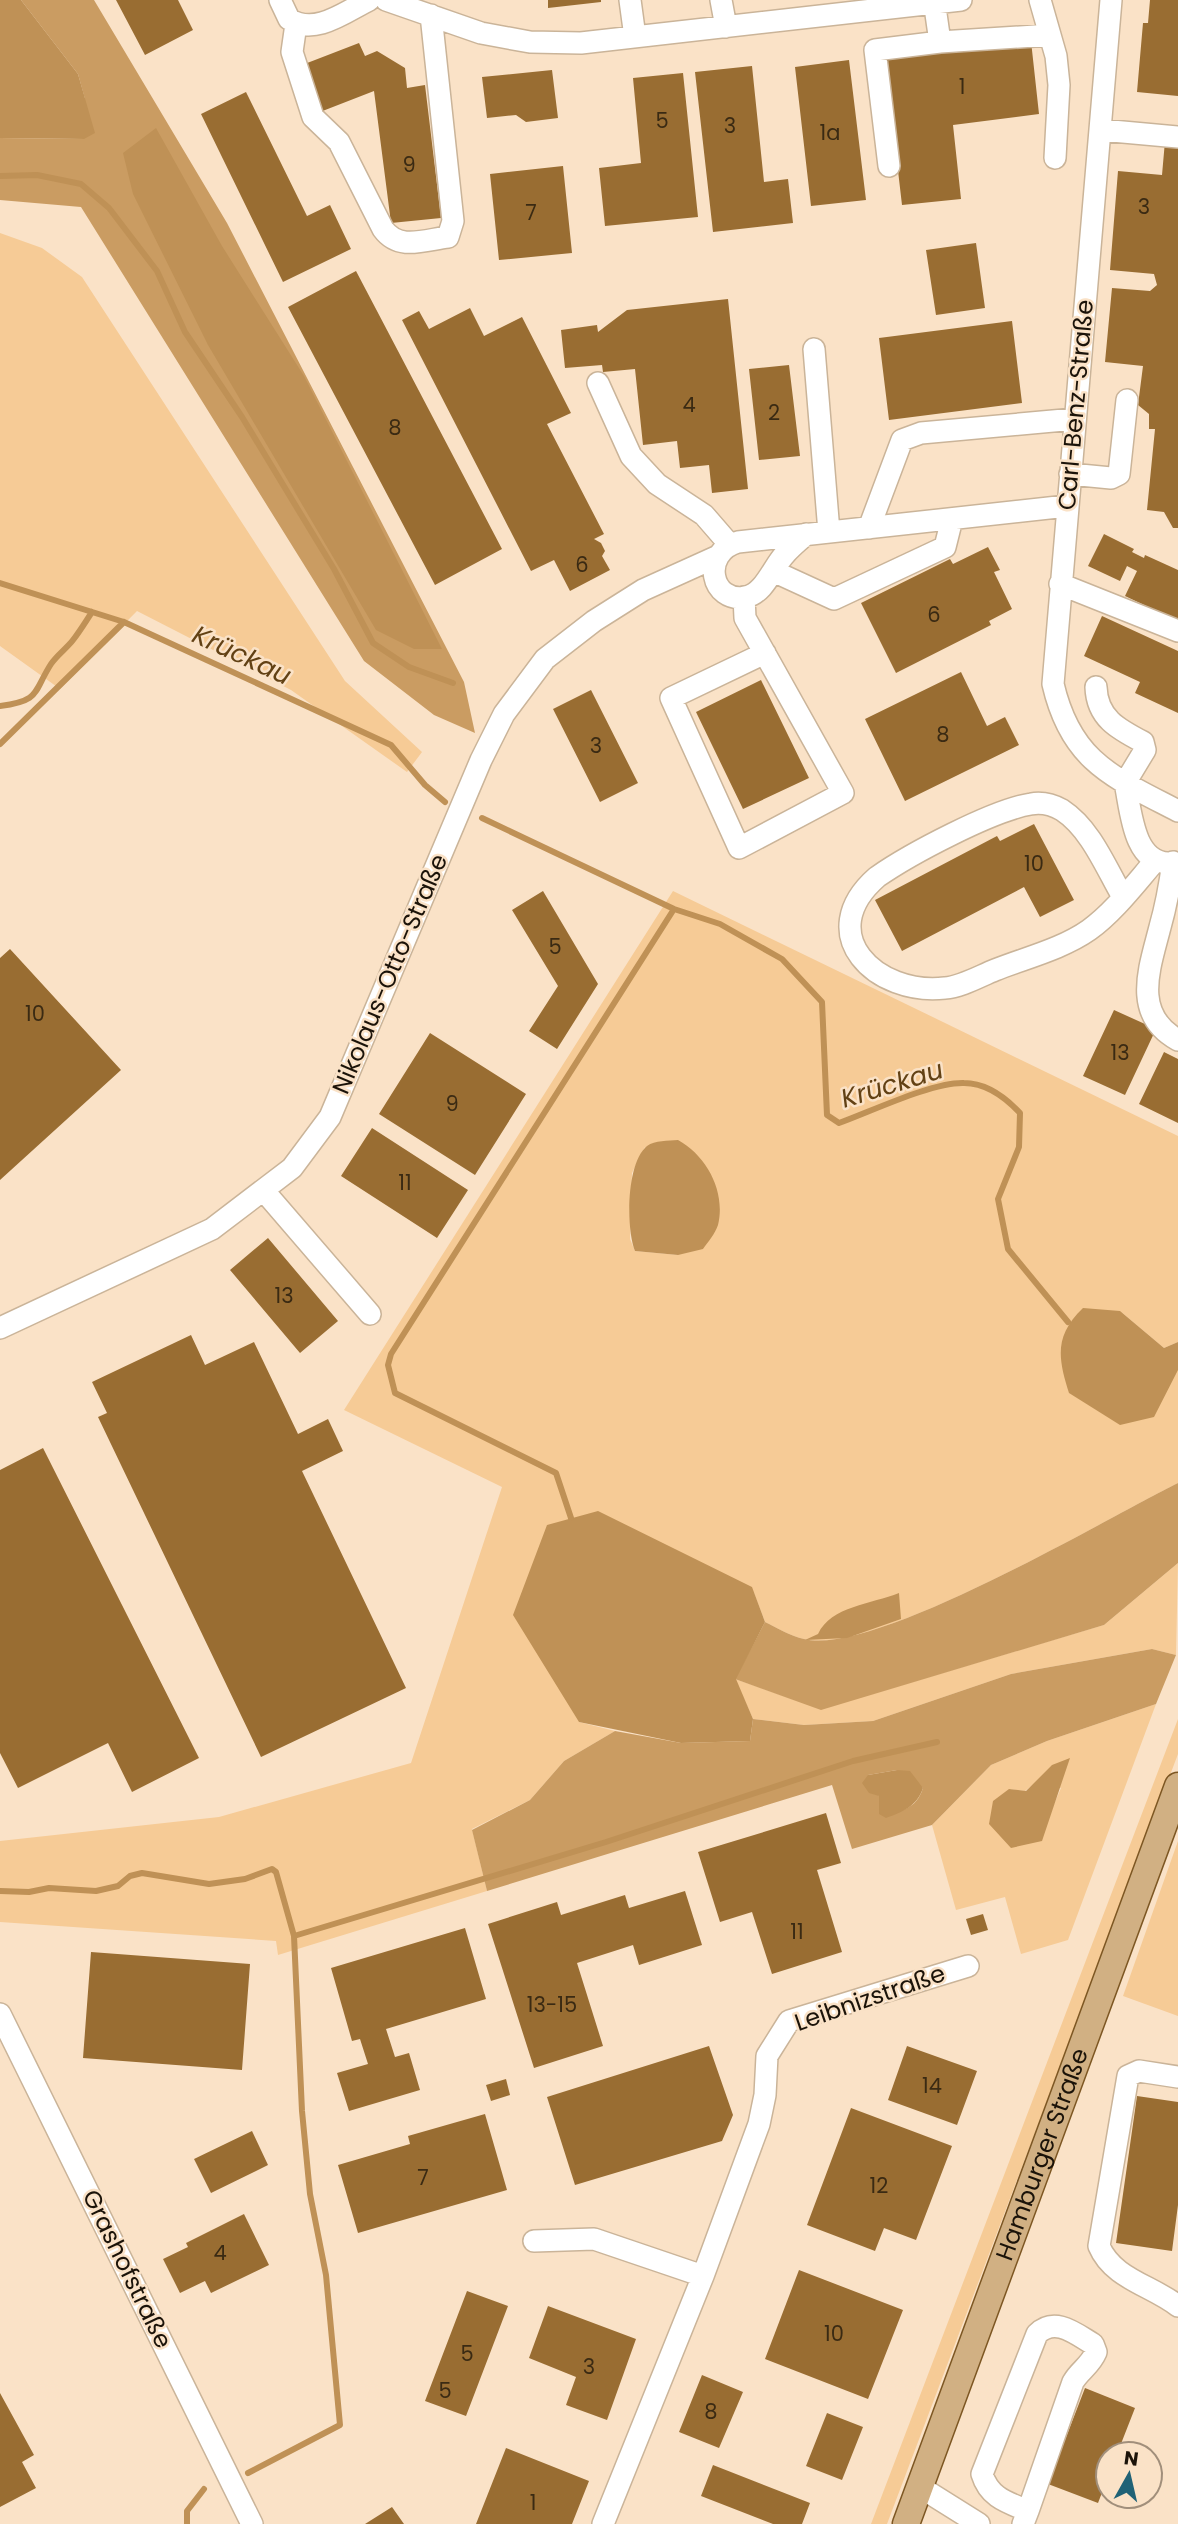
<svg xmlns="http://www.w3.org/2000/svg" width="1178" height="2524" font-family="Poppins,sans-serif">
<style>
.green{fill:#f6cb96;fill-rule:evenodd}
.forest{fill:#ca9c62;fill-rule:evenodd}
.water{fill:#bf9156}
.lines{fill:none;stroke-linecap:round;stroke-linejoin:round}
.stream{stroke:#bf9156;stroke-width:6}
.building{fill:#996d32}
.minor-casing{stroke:#cab499;stroke-width:24}
.major-casing{stroke:#7d5723;stroke-width:29}
.minor{stroke:#fff;stroke-width:21}
.major{stroke:#d1b083;stroke-width:26}
.labels{text-anchor:middle;stroke-width:5;stroke-linejoin:round;paint-order:stroke}
.number-label{font-size:21px;fill:#3a2a13}
.street-label{font-size:24px;fill:#1b1309;stroke:#fae2c7}
.water-label{font-size:26px;font-style:italic;fill:#624114;stroke:#fae2c7}
</style>
<rect width="100%" height="100%" fill="#fae2c7"/>
<!-- green -->
<path class="green" d="M0,233L42,248L82,277L345,681L422,752L407,772L291,690L137,611L60,689L0,646Z
M673,891L1178,1136V1342L1164,1348L1120,1311L1178,1370V1483C1107,1518 874,1657 804,1639C791,1636 777,1628 765,1622L754,1593L579,1722L615,1731L564,1761L530,1800L472,1829L487,1891L278,1955L276,1941L0,1922V1841L219,1817L411,1763L502,1487L344,1410ZM645,1147L678,1255L635,1251L630,1239L632,1173Z
M1178,1563L1176,1655L1152,1649L1011,1674L873,1721L804,1725L753,1719L735,1679L821,1709L1104,1625Z
M1156,1704L1068,1940L1021,1954L1005,1897L956,1910L932,1825L991,1765L1047,1741ZM1035,1783L1061,1788L1051,1811L1009,1789L1025,1791Z
M1178,1719V1754L887,2524H871Z
M1178,1841V2016L1123,1996Z"/>
<!-- forest -->
<path class="forest" d="M21,0H94L227,223L464,682L475,733L434,715L364,661L81,207L0,200V138L84,139L85,99L78,74Z
M1178,1483V1563L1104,1625L821,1710L735,1679L765,1622C777,1628 791,1636 804,1639C874,1657 1107,1518 1178,1483Z
M1152,1649L1176,1655L1156,1704L1047,1741L991,1765L932,1825L852,1849L832,1785L487,1891L472,1830L530,1800L564,1761L615,1731L681,1743L750,1741L753,1719L804,1725L873,1721L1011,1674ZM897,1770L923,1788C916,1810 900,1812 879,1814V1796L868,1775Z"/>
<!-- water -->
<path class="water" d="M0,0H21L78,74L95,133L84,139L0,138Z
M156,128L222,246L304,376L442,649H414L376,630L208,345L133,194L123,153Z
M678,1140C707,1156 726,1192 718,1225C715,1234 708,1242 703,1249L678,1255L635,1251C626,1229 626,1163 647,1146C655,1140 668,1141 678,1140Z
M1083,1308L1120,1311L1164,1348L1178,1342V1370L1154,1417L1120,1425L1069,1393C1058,1358 1054,1336 1083,1308Z
M598,1511L752,1587L765,1622L736,1679L753,1719L750,1741L681,1743L579,1722L513,1615L547,1525Z
M899,1593L901,1619L847,1638L805,1640L818,1634C831,1606 872,1604 899,1593Z
M1070,1758L1042,1841L1011,1848L989,1824L993,1801L1009,1789L1026,1791L1052,1765Z
M897,1770L910,1771L923,1788C917,1806 903,1812 886,1818L879,1814V1796L869,1793L862,1783L868,1775Z"/>
<g class="lines">
<!-- stream -->
<path class="stream" d="M0,176L37,175L81,184L109,208L157,271L185,332L242,417L334,569L373,643L409,667L453,683
M0,583L124,622L391,745L425,785L445,802
M0,706C41,701 33,692 51,664C57,655 67,648 73,640C80,631 86,621 92,612
M0,744L124,622
M482,818L674,909L720,924L782,959L822,1002L827,1115L839,1123C870,1112 932,1082 964,1083C986,1083 1006,1098 1020,1113L1019,1147L998,1199L1008,1249L1068,1322
M571,1518L556,1473L395,1393L388,1365L391,1354L674,909
M0,1891L29,1892L49,1888L96,1891L118,1886L130,1876L142,1873L209,1884L245,1879L272,1869L276,1872L294,1936L606,1842L853,1761L937,1742
M248,2473L340,2425L326,2275L310,2194L302,2111L294,1936
M187,2524V2511L204,2489"/>
</g>
<!-- building -->
<path class="building" d="M116,0H178L193,30L145,55Z
M548,0H601V2L548,8Z
M1150,0H1178V96L1137,92L1143,23H1148Z
M1031,41L1039,114L953,125L961,199L902,205L885,59Z
M359,43L365,56L377,51L405,68L407,88L425,85L441,218L391,223L374,91L320,112L302,65Z
M849,60L866,200L811,206L795,67Z
M752,66L764,182L788,179L793,223L713,232L695,72Z
M552,70L558,118L526,122L516,115L487,118L482,77Z
M683,73L698,217L605,226L599,168L641,163L633,78Z
M246,92L307,216L330,205L351,249L283,282L201,114Z
M1165,141L1178,142V528H1173L1164,512L1147,510L1155,429H1149V414L1138,405L1143,366L1105,362L1112,288L1150,291L1157,285L1154,274L1110,270L1118,171L1162,175Z
M563,166L572,253L499,260L490,174Z
M976,243L985,308L936,315L926,250Z
M356,271L502,549L435,585L288,307Z
M728,299L748,489L712,493L709,465L680,468L677,441L643,445L635,369L603,372L602,365L565,368L561,330L597,325L598,332L627,310Z
M470,308L484,336L522,317L571,413L547,424L604,534L594,539L601,543L605,551L602,556L610,570L570,591L554,560L531,571L402,320L419,311L429,329Z
M1012,321L1022,403L889,420L879,338Z
M789,365L800,456L759,460L749,369Z
M1104,534L1134,549L1132,552L1144,558L1145,555L1178,570V621L1125,596L1137,571L1127,566L1120,581L1088,566Z
M988,547L1000,570L994,572L1012,609L989,621L991,625L896,673L861,603L950,559L953,564Z
M1102,616L1178,651V713L1135,693L1140,682L1084,656Z
M961,672L987,726L1005,717L1019,745L905,801L865,719Z
M761,680L809,778L743,809L696,712Z
M591,690L638,783L600,802L553,709Z
M1034,824L1074,900L1040,917L1024,887L902,951L875,900L997,836L1000,841Z
M543,891L598,984L557,1049L529,1031L558,986L512,910Z
M10,949L121,1070L0,1180V958Z
M1114,1010L1156,1029L1125,1095L1083,1076Z
M430,1033L526,1094L475,1175L379,1114Z
M1164,1052L1178,1059V1123L1139,1104Z
M372,1128L468,1190L437,1238L341,1176Z
M268,1238L338,1321L300,1353L230,1270Z
M191,1335L205,1365L254,1342L298,1434L328,1419L343,1451L302,1471L406,1688L261,1757L98,1417L107,1413L92,1382Z
M43,1448L199,1758L132,1792L108,1743L18,1788L0,1753V1470Z
M826,1813L841,1863L817,1870L842,1952L772,1974L752,1912L720,1922L698,1852Z
M685,1891L702,1945L639,1965L633,1945L577,1963L603,2046L534,2068L488,1924L557,1902L561,1915L625,1895L629,1908Z
M983,1914L988,1930L971,1935L966,1919Z
M465,1928L486,1999L386,2029L395,2057L409,2053L420,2090L349,2111L337,2073L368,2064L360,2039L352,2041L331,1968Z
M91,1952L250,1964L242,2070L83,2058Z
M709,2046L733,2115L722,2141L575,2185L547,2097Z
M907,2046L977,2071L957,2125L888,2100Z
M506,2079L510,2095L491,2101L486,2085Z
M1137,2096L1178,2102V2205L1172,2251L1116,2243Z
M851,2108L952,2146L916,2240L884,2228L875,2251L807,2225Z
M485,2114L507,2190L358,2233L338,2165L410,2144L408,2136Z
M252,2131L268,2165L211,2193L194,2159Z
M244,2214L269,2265L211,2293L205,2281L180,2293L163,2259L188,2247L186,2243Z
M799,2270L903,2310L868,2399L765,2359Z
M467,2291L508,2306L466,2416L425,2401Z
M548,2306L636,2339L607,2420L566,2405L576,2377L529,2358Z
M702,2375L743,2392L719,2448L679,2432Z
M1085,2388L1135,2408L1117,2454H1108V2477L1098,2503L1048,2484Z
M0,2393L34,2455L22,2462L36,2488L0,2507Z
M827,2413L863,2427L842,2480L806,2466Z
M506,2448L589,2481L572,2524H476Z
M713,2465L810,2503L802,2524H773L701,2496Z
M392,2507L404,2524H365Z"/>
<g class="lines">
<defs>
<path id="minor" d="M280,0L289,19C315,36 345,12 369,0
M386,0L481,33L530,42L581,43L961,0
M630,0L635,37
M721,0L726,27
M1040,0L1056,56L1059,85L1055,158
M1111,0L1053,684C1071,762 1113,777 1178,811
M296,24L292,52L313,117L339,142L383,229C399,251 424,240 448,237L453,221L431,15
M940,42L1050,35
M1101,130L1178,137
M889,166L875,50L940,42L934,0
M814,349L829,532
M598,383L631,456L657,484L704,515L730,545
M1070,474L1111,478L1119,474L1127,400
M869,528L902,440L921,433L1075,419
M806,534C800,540 792,546 786,553C773,566 765,593 746,597C711,604 700,553 738,542L1067,506
M773,571L834,599L945,547L952,519
M1060,584L1178,631
M744,597L745,618L843,793L739,848L671,698L765,653
M1096,687C1097,718 1118,729 1143,742L1145,750L1125,783
M1125,783C1131,810 1133,862 1168,863
M1173,862C1170,884 1166,906 1160,927C1150,967 1131,1014 1178,1040
M1123,897C1106,868 1091,829 1062,810C1053,805 1042,802 1031,804C993,810 910,854 877,877C812,934 876,996 945,988C961,987 980,976 995,970C1025,958 1062,949 1089,930C1114,912 1135,884 1155,861
M264,1191L370,1314
M0,1328L212,1229L292,1168L330,1117L481,760L504,714L545,659L594,621L643,590L716,557
M0,2014L252,2524
M1178,2077L1139,2071L1128,2076L1099,2246C1113,2279 1151,2285 1178,2306
M534,2241L594,2239L703,2276
M920,2487L979,2524
M603,2524L703,2276L759,2124L765,2095L767,2056L789,2021L968,1966
M1023,2524L1028,2511L1073,2382C1080,2370 1090,2366 1096,2352L1093,2344C1076,2334 1055,2316 1037,2334L982,2474C989,2497 1006,2502 1028,2511"/>
<g id="major">
<path id="s1" d="M906,2524L1178,1786"/>
</g>
</defs>
<!-- minor casing -->
<use href="#minor" class="minor-casing"/>
<!-- major casing -->
<use href="#major" class="major-casing"/>
<!-- minor -->
<use href="#minor" class="minor"/>
<!-- major -->
<use href="#major" class="major"/>
</g>
<g class="labels">
<!-- number labels -->
<g class="number-label">
<text x="962" y="94">1</text>
<text x="662" y="128">5</text>
<text x="730" y="133">3</text>
<text x="830" y="140">1a</text>
<text x="409" y="172">9</text>
<text x="1144" y="214">3</text>
<text x="531" y="220">7</text>
<text x="689" y="412">4</text>
<text x="774" y="420">2</text>
<text x="395" y="435">8</text>
<text x="582" y="572">6</text>
<text x="934" y="622">6</text>
<text x="943" y="742">8</text>
<text x="596" y="753">3</text>
<text x="1034" y="871">10</text>
<text x="555" y="954">5</text>
<text x="35" y="1021">10</text>
<text x="1120" y="1060">13</text>
<text x="452" y="1111">9</text>
<text x="405" y="1190">11</text>
<text x="284" y="1303">13</text>
<text x="797" y="1939">11</text>
<text x="552" y="2012">13-15</text>
<text x="932" y="2093">14</text>
<text x="423" y="2185">7</text>
<text x="879" y="2193">12</text>
<text x="220" y="2260">4</text>
<text x="834" y="2341">10</text>
<text x="467" y="2361">5</text>
<text x="589" y="2374">3</text>
<text x="445" y="2398">5</text>
<text x="711" y="2419">8</text>
<text x="533" y="2510">1</text>
</g>
<!-- street labels -->
<g class="street-label">
<text transform="translate(1076 405) rotate(-85)" y="8">Carl-Benz-Straße</text>
<text transform="translate(390 974) rotate(-67)" y="8">Nikolaus-Otto-Straße</text>
<text transform="translate(870 1998) rotate(-19)" y="8">Leibnizstraße</text>
<text dy="8" stroke="none"><textPath href="#s1" startOffset="394">Hamburger Straße</textPath></text>
<text transform="translate(127 2269) rotate(64)" y="8">Grashofstraße</text>
</g>
<!-- water labels -->
<g class="water-label">
<text transform="translate(242 655) rotate(25)" y="9">Krückau</text>
<text transform="translate(892 1084) rotate(-17)" y="9">Krückau</text>
</g>
</g>
<!-- north arrow -->
<g transform="translate(1129 2475) rotate(8)"><circle r="33" fill="#fae2c7" stroke="#a18f7b" stroke-width="2"/>
<path d="M0-5L12 26L0 18L-12 26Z" fill="#206276"/>
<text y="-10" font-size="19" font-weight="bold" text-anchor="middle" fill="#1b1309">N</text>
</g>
</svg>
